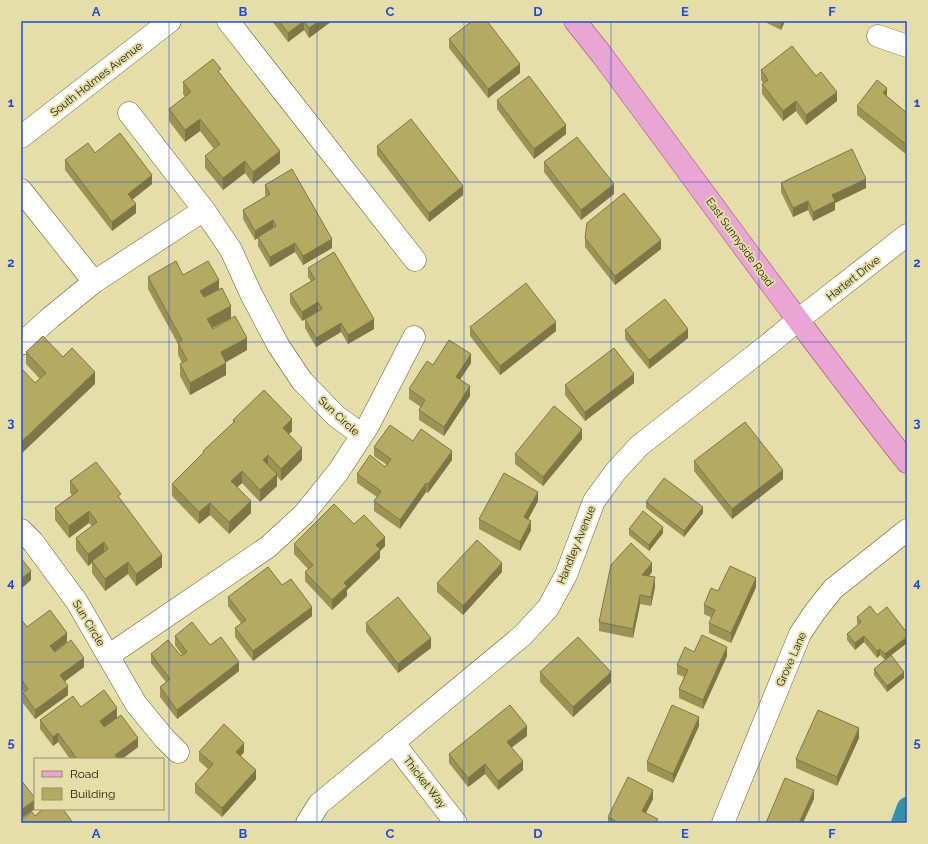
<svg xmlns="http://www.w3.org/2000/svg" width="928" height="844" font-family="Raleway,sans-serif">
<style>
.lines{fill:none;stroke-linecap:round;stroke-linejoin:round}
.canal{stroke:#3490ab;stroke-width:20}
.minor-casing{stroke:#625b28;stroke-width:23}
.major-casing{stroke:#984e78;stroke-width:23}
.minor{stroke:#fff;stroke-width:22}
.major{stroke:#e9a5d3;stroke-width:22}
.wall{fill:#9b9254}
.shaded-wall{fill:#7e7745}
.building{fill:#b4aa62;stroke:#7e7745}
.grid{fill:none;stroke:#1d4ed8;stroke-width:1;stroke-opacity:0.55}
.labels{text-anchor:middle;stroke-width:4;stroke-linejoin:round;paint-order:stroke}
.street-label{font-size:11px;fill:#1e1b07;stroke:#e5dea8}
.neatline{fill:none;stroke:#1d4ed8;stroke-width:1.5}
.grid-label{font-size:13px;text-anchor:middle;font-weight:bold;fill:#1d4ed8}
</style>
<rect width="100%" height="100%" fill="#e5dea8"/>
<g class="lines">
<!-- canal -->
<path class="canal" d="M901,823L907,807"/>
<defs>
<path id="minor" d="M228,21L415,260
M878,36L907,46
M129,113L204,210L231,250L251,294L278,345L302,381L336,416L362,435
M21,137L170,21
M21,190L94,282
M21,344L51,317L94,282L204,210
M21,530L33,542L77,602L136,704L164,738L178,752
M108,656L268,547L304,514L338,472L368,426L414,337
M393,742L456,823
M307,823L319,804L522,636L548,608L566,575L594,501L616,471L639,446L769,344L798,320L907,235
M723,823L800,634L814,613L833,589L907,530"/>
<path id="major" d="M575,21L602,55C703,191 802,329 907,462"/>
</defs>
<!-- minor casing -->
<use href="#minor" class="minor-casing"/>
<!-- major casing -->
<use href="#major" class="major-casing"/>
<!-- minor -->
<use href="#minor" class="minor"/>
<!-- major -->
<use href="#major" class="major"/>
</g>
<!-- wall -->
<path class="wall" d="M272,21H332L309,38L304,30L288,42Z
M763,21H785L781,30Z
M449,39L520,73L488,98L449,48Z
M761,70L816,76L837,101L806,125L796,111L783,121L762,94V84H764L761,80Z
M221,74L280,163L253,184L245,173L223,190L205,168V156L214,149L200,131L185,142L169,121V109L185,97L183,94V82Z
M887,96L907,113V155L857,115V106Z
M497,100L566,134L534,159L497,109Z
M377,146L463,195L429,222L377,155Z
M95,153L152,184L132,200L136,213L112,231L65,170V160Z
M544,162L614,194L581,220L544,172Z
M781,183L866,188L835,203V210L813,221L808,210L793,217L781,192Z
M265,185L332,248L303,265L295,252L270,267L258,246V238L255,240L243,219V210L266,197L265,194Z
M585,238L661,249L615,285L585,247Z
M308,268L374,329L348,344L341,332L316,347L305,328V319L302,321L290,303V294L311,281L308,277Z
M183,275L219,289L231,318L212,328L213,329L247,350L226,362V375L190,395L180,376V364L182,363L178,355V344L148,289V277Z
M470,327L556,331L500,375L470,336Z
M625,330L688,338L649,369L625,339Z
M26,352L63,357L95,384L35,383L40,379L26,364Z
M471,363L460,379L470,396L444,436L419,420V410L421,407L409,399V389L433,365Z
M634,383L585,421L565,395V385Z
M233,420L292,431L289,434L302,460L281,481L277,476V486L260,502L242,483L237,487L251,513L229,534L210,515L199,524L172,496V484L203,453V451L233,423Z
M582,439L543,486L515,464V454Z
M413,441L452,460L428,493L426,492L400,529L374,511V501L377,497L357,483V474L385,467L387,465L374,456V447Z
M694,461L783,479L732,519L694,471Z
M70,481L121,500L162,567L136,586L128,574L105,591L92,573V563L88,566L76,550V538L92,526L89,523L69,538L55,520V508L72,495L70,493Z
M538,501L528,519L531,530L520,551L479,529V519Z
M646,502L703,513L684,537L646,508Z
M354,524L385,546L380,551V558L347,590V596L332,610L305,581V572L308,569L294,554V544Z
M629,529L663,533L649,551L629,535Z
M502,572L463,615L437,592V583Z
M652,572L649,576L655,587L651,606L640,604L633,638L599,631V622Z
M282,585L312,616L253,661L235,637V628L241,623L228,606V597Z
M756,587L731,643L709,633V623L712,618L704,614V605L718,591Z
M877,615L907,643L891,655L904,678L887,692L874,675V669L885,660L880,655L877,658L864,642L855,650L847,640V634L858,625L857,623V617Z
M21,619L27,627L67,642L54,652L84,667L65,681L68,695L35,719L23,703V693L24,692L21,688Z
M366,623L431,648L398,673L366,632Z
M175,636L210,645L239,671L177,719L160,697V687L166,682L151,663V654L181,656L182,655L175,645Z
M694,652L727,656L703,709L679,698V689L684,677L677,674V665Z
M540,672L611,682L573,717L540,682Z
M81,707L117,718L138,747L122,759H70L58,742L53,746L40,729V720Z
M699,726L673,783L647,771V762Z
M527,736L512,747L523,770L498,790L485,774L468,787L449,763V754Z
M859,738L837,786L796,768V759Z
M199,752H244L241,756L256,779L222,817L195,793V784L208,769L199,761Z
M653,799L646,813L658,823H608V817Z"/>
<!-- shaded-wall -->
<path class="shaded-wall" d="M304,21V30L288,42V33Z
M319,21H332L309,38V28Z
M781,21H785L781,30Z
M520,64V73L488,98V89Z
M887,88V97L883,93Z
M837,92V101L806,125V115Z
M796,101V111L783,121V111Z
M200,119V131L185,142V130Z
M566,125V134L534,159V149Z
M280,151V163L253,184V172Z
M245,161V173L223,190V178Z
M152,175V184L128,203V194Z
M866,179V188L835,203V210L813,221V212L832,195Z
M614,184V194L581,220V210Z
M463,186V195L429,222V213Z
M808,201V210L793,217V208Z
M136,204V213L112,231V222Z
M273,220V230L258,237V238L255,240V231Z
M332,239V248L303,265V256Z
M661,240V249L615,285V276Z
M295,243V252L270,267V257Z
M219,280V292L200,303V291Z
M318,302V311L302,321V312Z
M231,306V318L207,331V319Z
M374,319V329L348,344V335Z
M556,322V331L500,375V366Z
M341,323V332L316,347V338Z
M688,329V338L649,369V360Z
M247,338V350L221,365V352Z
M471,354V363L456,386V377Z
M226,363V375L190,395V383Z
M95,372V384L21,454V442Z
M634,374V383L585,421V412Z
M470,386V396L444,436V427Z
M292,419V431L283,440V428Z
M582,429V439L543,486V477Z
M302,448V460L281,481V469Z
M452,451V460L428,493V484Z
M268,455V467L263,460Z
M783,470V479L732,519V509Z
M242,471V483L231,493V481Z
M277,474V486L260,502V490Z
M426,483V492L400,529V520Z
M538,492V501L524,527V517Z
M251,501V513L229,534V522Z
M210,503V515L199,524V512Z
M703,507V513L684,537V531Z
M89,511V523L69,538V526Z
M531,521V530L520,551V542Z
M663,527V533L649,551V545Z
M385,537V546L380,551V558L347,590V596L332,610V600L344,583L376,545Z
M104,542V554L92,561V563L88,566V554Z
M162,555V567L136,586V574Z
M128,562V574L105,591V579Z
M502,563V572L463,615V606Z
M652,563V572L642,584V575Z
M31,571V580L21,589V579Z
M655,577V587L651,606V597Z
M756,578V587L731,643V633Z
M640,595V604L633,638V629Z
M312,607V616L253,661V651Z
M67,633V642L50,655V646Z
M864,636V642L855,650V643Z
M907,637V643L885,660V654Z
M431,638V648L398,673V664Z
M727,647V656L703,709V700Z
M880,649V655L877,658V651Z
M84,658V667L60,685V675Z
M239,662V671L177,719V710Z
M611,672V682L573,717V707Z
M904,672V678L887,692V686Z
M68,686V695L35,719V710Z
M117,708V718L100,730V721Z
M699,717V726L673,783V774Z
M527,726V736L507,751V742Z
M859,728V738L837,786V777Z
M58,733V742L53,746V737Z
M138,738V747L122,759H115V755Z
M244,743V752L236,761V752Z
M523,761V770L498,790V781Z
M485,764V774L468,787V778Z
M256,770V779L222,817V808Z
M653,790V799L642,820V811Z
M814,790V799L803,823H799Z
M35,800V809L21,819V810Z"/>
<!-- building -->
<path class="building" d="M279,21H304L288,33Z
M304,21H319L309,28Z
M472,21H487L520,64L488,89L449,39Z
M792,46L816,76L821,72L837,92L806,115L796,101L783,111L762,84L768,80L761,70Z
M213,59L221,69L218,71L280,151L253,172L245,161L223,178L205,156L220,144L200,119L185,130L169,109L191,92L183,82Z
M529,76L566,125L534,149L497,100Z
M877,80L887,88L883,93L907,113V145L857,106Z
M411,119L463,186L429,213L377,146Z
M120,133L152,175L128,194L136,204L112,222L65,160L88,143L95,153Z
M577,137L614,184L581,210L544,162Z
M852,149L866,179L832,195L835,201L813,212L808,201L793,208L781,183Z
M292,169L332,239L303,256L295,243L270,257L258,237L276,226L273,220L255,231L243,210L270,194L265,185Z
M624,193L661,240L615,276L585,238L587,223Z
M334,252L374,319L348,335L341,323L316,338L305,319L322,309L318,302L302,312L290,294L315,279L308,268Z
M176,261L183,275L208,261L219,280L200,291L204,297L222,288L231,306L207,319L213,329L235,316L247,338L221,352L226,363L190,383L180,364L187,360L178,343L182,340L148,277Z
M526,283L556,322L500,366L470,327Z
M665,299L688,329L649,360L625,330Z
M43,336L63,357L72,348L95,372L21,442V368L35,383L46,373L26,352Z
M449,340L471,354L456,377L470,386L444,427L419,410L425,400L409,389L427,361L433,365Z
M614,348L634,374L585,412L565,385Z
M264,390L292,419L283,428L302,448L281,469L268,455L263,460L277,474L260,490L242,471L231,481L251,501L229,522L210,503L199,512L172,484L204,452L203,451L235,421L233,420Z
M554,406L582,429L543,477L515,454Z
M745,422L783,470L732,509L694,461Z
M390,425L413,441L421,429L452,451L428,484L426,483L400,520L374,501L381,491L357,474L370,455L385,467L391,459L374,447Z
M96,462L121,494L118,496L162,555L136,574L128,562L105,579L92,561L108,549L104,542L88,554L76,538L97,522L89,511L69,526L55,508L78,491L70,481Z
M504,473L538,492L524,517L531,521L520,542L479,519Z
M664,478L703,507L684,531L646,502Z
M334,504L354,524L364,515L385,537L376,545L380,549L344,583L347,586L332,600L305,572L313,565L294,544Z
M643,511L663,527L649,545L629,529Z
M477,540L502,563L463,606L437,583Z
M631,543L652,563L642,575L655,577L651,597L640,595L633,629L599,622L611,565Z
M21,558L31,571L21,579Z
M730,566L756,578L731,633L709,623L715,610L704,605L711,588L718,591Z
M268,567L282,585L291,579L312,607L253,651L235,628L246,620L228,597Z
M398,597L431,638L398,664L366,623Z
M870,606L877,615L887,607L907,633V637L885,654L880,649L877,651L864,636L855,643L847,634L861,622L857,617Z
M50,610L67,633L50,646L55,652L71,640L84,658L60,675L68,686L35,710L23,693L28,689L21,679V619L27,627Z
M192,622L210,645L221,637L239,662L177,710L160,687L170,679L151,654L168,640L181,656L187,652L175,636Z
M702,635L727,647L703,700L679,689L688,670L677,665L685,647L694,652Z
M578,637L611,672L573,707L540,672Z
M891,655L904,672L887,686L874,669Z
M104,690L117,708L100,721L104,727L121,715L138,738L115,755L118,759H77L58,733L53,737L40,720L73,696L81,707Z
M510,705L527,726L507,742L523,761L498,781L485,764L468,778L449,754Z
M672,705L699,717L673,774L647,762Z
M818,710L859,728L837,777L796,759Z
M224,724L244,743L236,752L256,770L222,808L195,784L213,764L199,752Z
M628,777L653,790L642,811L658,819L655,823H619L608,817Z
M785,778L814,790L799,823H766Z
M21,780L35,798V800L21,810Z
M43,809H63L73,823H21V820L32,812L35,816Z"/>
<!-- grid -->
<path class="grid" d="M169,21V823M317,21V823M464,21V823M611,21V823M759,21V823M21,182H907M21,342H907M21,502H907M21,662H907"/>
<g class="labels">
<!-- street labels -->
<g class="street-label">
<text transform="translate(96 79) rotate(-38)" y="4">South Holmes Avenue</text>
<text transform="translate(740 242) rotate(54)" y="4">East Sunnyside Road</text>
<text transform="translate(853 278) rotate(-38)" y="4">Hartert Drive</text>
<text transform="translate(339 416) rotate(43)" y="4">Sun Circle</text>
<text transform="translate(576 545) rotate(-68)" y="4">Handley Avenue</text>
<text transform="translate(89 623) rotate(59)" y="4">Sun Circle</text>
<text transform="translate(791 659) rotate(-66)" y="4">Grove Lane</text>
<text transform="translate(425 782) rotate(52)" y="4">Thicket Way</text>
</g>
</g>
<!-- border -->
<rect width="928" height="844" fill="none" stroke="#e5dea8" stroke-width="44"/>
<!-- legend -->
<rect x="34" y="758" width="130" height="52" fill="#e5dea8" stroke="#959068"/>
<rect x="42" y="771" width="20" height="6" fill="#e9a5d3" stroke="#959068"/>
<text x="70" y="778" font-size="12" fill="#1e1b07">Road</text>
<rect x="42" y="788" width="20" height="12" fill="#b4aa62" stroke="#959068"/>
<text x="70" y="798" font-size="12" fill="#1e1b07">Building</text>
<rect x="22" y="22" width="884" height="800" class="neatline"/>
<g class="grid-label">
<text x="96" y="16">A</text>
<text x="243" y="16">B</text>
<text x="390" y="16">C</text>
<text x="538" y="16">D</text>
<text x="685" y="16">E</text>
<text x="832" y="16">F</text>
<text x="11" y="107">1</text>
<text x="917" y="107">1</text>
<text x="11" y="267">2</text>
<text x="917" y="267">2</text>
<text x="11" y="427">3</text>
<text x="917" y="427">3</text>
<text x="11" y="587">4</text>
<text x="917" y="587">4</text>
<text x="11" y="747">5</text>
<text x="917" y="747">5</text>
<text x="96" y="838">A</text>
<text x="243" y="838">B</text>
<text x="390" y="838">C</text>
<text x="538" y="838">D</text>
<text x="685" y="838">E</text>
<text x="832" y="838">F</text>
</g>
</svg>
